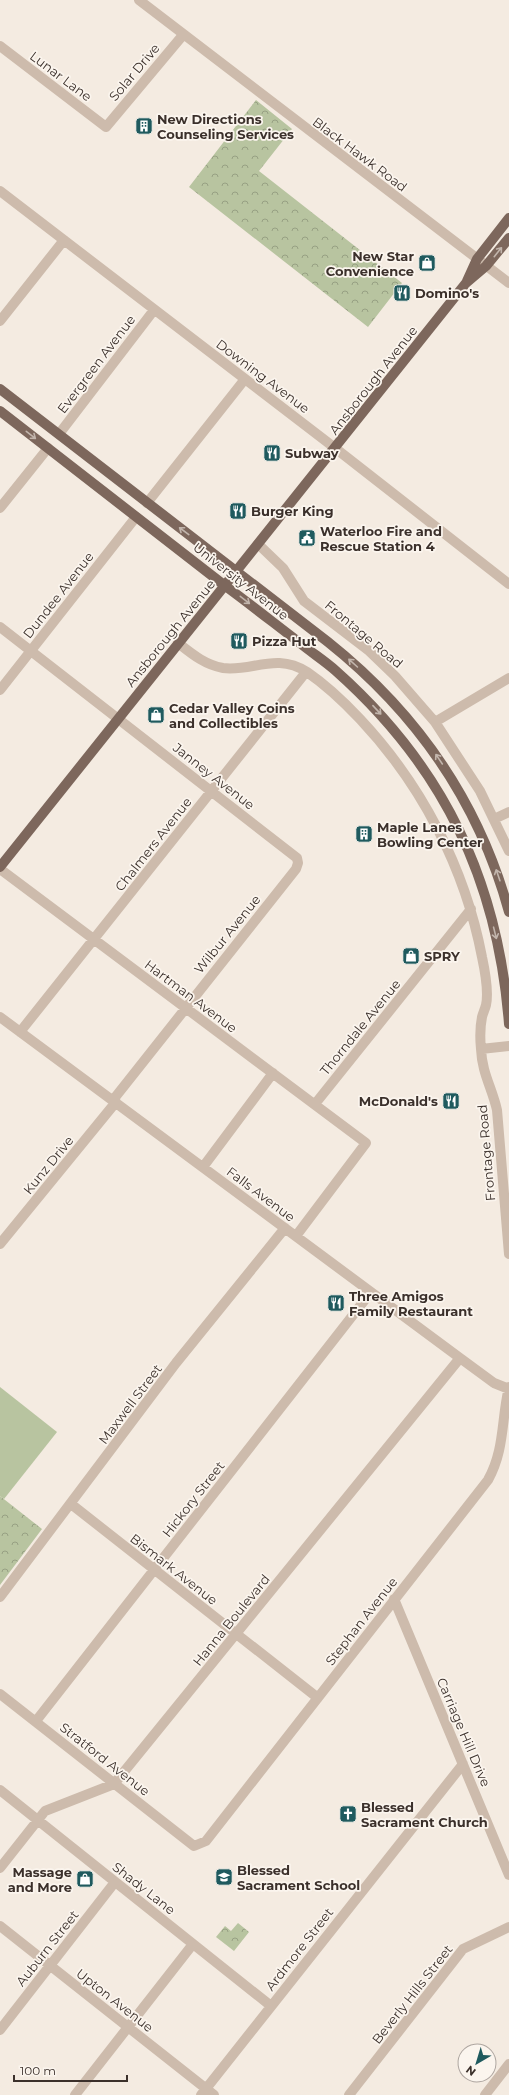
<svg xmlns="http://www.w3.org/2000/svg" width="509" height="2095" font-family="Montserrat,sans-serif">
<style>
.grass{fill:#b8c4a0}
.park{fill:url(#park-crowns)}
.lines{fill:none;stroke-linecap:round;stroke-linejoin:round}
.minor{stroke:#cdbbac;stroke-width:10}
.major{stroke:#7d675c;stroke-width:10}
.oneway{stroke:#c2b5ac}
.labels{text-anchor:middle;stroke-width:3.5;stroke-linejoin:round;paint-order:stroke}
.street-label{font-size:13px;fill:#3b302b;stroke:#fbf5ee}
.poi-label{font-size:13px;font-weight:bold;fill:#3b302b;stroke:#fbf5ee;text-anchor:start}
</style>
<defs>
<pattern id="park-crowns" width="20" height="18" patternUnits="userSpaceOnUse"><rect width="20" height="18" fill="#b8c4a0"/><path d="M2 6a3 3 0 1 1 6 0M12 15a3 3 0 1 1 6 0" fill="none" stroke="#97a083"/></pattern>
</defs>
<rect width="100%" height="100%" fill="#f4ebe1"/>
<!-- grass -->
<path class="grass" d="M0,1387L57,1432L4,1499L0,1496Z"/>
<!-- park -->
<path class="park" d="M256,100L292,129L259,171L402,283L368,327L189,187Z
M0,1496L42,1529L0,1585Z
M238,1923L249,1932L234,1951L216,1937L225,1926L231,1931Z"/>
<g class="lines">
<!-- minor -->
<path class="minor" d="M139,0L509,283
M0,46L106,127L183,35
M0,191L335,448L509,584
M0,321L64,240
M59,434L154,310
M147,503L245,379
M0,508L48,448
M258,544L283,568L304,601L368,650L395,676L435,722L480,791L509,851
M0,627L297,858L298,863L296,869L113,1100
M178,643C192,654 205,665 223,668C252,672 276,652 307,672C326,685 344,702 360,719C422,785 465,868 482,957C485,971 489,991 486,1005C485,1009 483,1013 482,1017C480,1027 480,1039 481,1049C482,1073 492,1088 497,1110L509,1254
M0,690L136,517
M435,722L509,678
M494,819L509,812
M0,869L366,1143L296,1236
M0,1017L460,1358L494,1383L509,1389
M20,1032L306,672
M481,1049L509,1046
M315,1104L471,909
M203,1167L273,1073
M0,1244L116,1102
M71,1504L318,1698
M0,1597L176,1363L285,1228
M394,1599L509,1875
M0,1694L194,1846L206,1841L488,1480C505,1449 501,1421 509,1387
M36,1721L371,1292
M0,1790L271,2006
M0,1868L45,1811L114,1784L460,1358
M0,1926L214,2095
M0,2030L115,1882
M75,2095L193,1944
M201,2095L463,1764
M349,2095L463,1949L509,1927
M485,2095L509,2064"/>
<!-- major -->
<path class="major" d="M467,281L477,259L509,218
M0,389L328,642C417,713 479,802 509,912
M0,411C75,469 150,527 224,585C250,604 275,624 300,643C312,653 325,661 336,671C444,767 498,881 509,1024
M0,867L466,283L486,266L509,238"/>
</g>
<!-- one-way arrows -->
<defs><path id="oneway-shaft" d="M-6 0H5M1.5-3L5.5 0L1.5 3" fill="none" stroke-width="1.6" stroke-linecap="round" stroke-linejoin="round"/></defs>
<g class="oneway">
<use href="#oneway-shaft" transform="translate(498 252) rotate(-51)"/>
<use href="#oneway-shaft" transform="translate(31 435) rotate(38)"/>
<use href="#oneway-shaft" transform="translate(184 531) rotate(-143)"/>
<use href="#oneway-shaft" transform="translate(245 600) rotate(38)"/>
<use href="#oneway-shaft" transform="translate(353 663) rotate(-138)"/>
<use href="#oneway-shaft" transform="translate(377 710) rotate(47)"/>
<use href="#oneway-shaft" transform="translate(439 759) rotate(-124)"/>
<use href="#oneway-shaft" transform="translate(498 875) rotate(-109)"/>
<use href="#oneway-shaft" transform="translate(495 933) rotate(76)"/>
</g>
<!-- icons -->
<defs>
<symbol id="building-square" viewBox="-11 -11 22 22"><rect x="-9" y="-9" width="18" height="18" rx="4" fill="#1f5a5e" stroke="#fbf5ee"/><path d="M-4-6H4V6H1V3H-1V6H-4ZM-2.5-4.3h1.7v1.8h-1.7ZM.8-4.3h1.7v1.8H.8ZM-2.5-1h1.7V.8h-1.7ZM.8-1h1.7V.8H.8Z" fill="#fff"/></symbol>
<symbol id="shop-square" viewBox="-11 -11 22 22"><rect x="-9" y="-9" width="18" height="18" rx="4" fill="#1f5a5e" stroke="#fbf5ee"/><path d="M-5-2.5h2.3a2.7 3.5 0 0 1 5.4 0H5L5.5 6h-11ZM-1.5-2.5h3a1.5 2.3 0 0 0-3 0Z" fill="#fff"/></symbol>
<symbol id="restaurant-square" viewBox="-11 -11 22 22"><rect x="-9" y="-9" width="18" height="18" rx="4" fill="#1f5a5e" stroke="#fbf5ee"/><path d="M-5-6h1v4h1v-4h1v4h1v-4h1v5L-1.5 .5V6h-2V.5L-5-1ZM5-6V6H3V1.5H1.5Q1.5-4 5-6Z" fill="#fff"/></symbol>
<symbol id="civic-square" viewBox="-11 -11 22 22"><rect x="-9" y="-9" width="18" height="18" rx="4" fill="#1f5a5e" stroke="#fbf5ee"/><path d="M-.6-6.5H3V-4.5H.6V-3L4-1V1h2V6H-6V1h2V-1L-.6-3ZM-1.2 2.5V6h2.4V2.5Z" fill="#fff"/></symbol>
<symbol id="church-square" viewBox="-11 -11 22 22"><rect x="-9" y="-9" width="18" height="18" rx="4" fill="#1f5a5e" stroke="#fbf5ee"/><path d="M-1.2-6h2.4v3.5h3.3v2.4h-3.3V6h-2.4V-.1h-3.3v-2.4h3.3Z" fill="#fff"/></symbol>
<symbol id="school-square" viewBox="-11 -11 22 22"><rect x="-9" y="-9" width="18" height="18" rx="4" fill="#1f5a5e" stroke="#fbf5ee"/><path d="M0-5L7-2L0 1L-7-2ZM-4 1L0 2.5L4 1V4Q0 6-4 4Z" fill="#fff"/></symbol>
</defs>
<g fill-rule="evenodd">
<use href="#building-square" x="134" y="116" width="20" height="20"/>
<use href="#shop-square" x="417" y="253" width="20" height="20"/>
<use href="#restaurant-square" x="392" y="283" width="20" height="20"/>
<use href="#restaurant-square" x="262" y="443" width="20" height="20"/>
<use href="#restaurant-square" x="228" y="501" width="20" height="20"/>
<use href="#civic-square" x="297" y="528" width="20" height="20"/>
<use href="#restaurant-square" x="229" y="631" width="20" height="20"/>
<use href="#shop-square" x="146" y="705" width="20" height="20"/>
<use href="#building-square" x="354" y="824" width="20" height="20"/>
<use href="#shop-square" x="401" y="946" width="20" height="20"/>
<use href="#restaurant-square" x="441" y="1091" width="20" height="20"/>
<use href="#restaurant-square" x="326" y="1293" width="20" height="20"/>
<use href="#church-square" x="338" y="1804" width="20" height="20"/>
<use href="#school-square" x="214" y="1867" width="20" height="20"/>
<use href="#shop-square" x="75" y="1869" width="20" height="20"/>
</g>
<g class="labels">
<!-- street labels -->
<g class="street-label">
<text transform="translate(134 72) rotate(-50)" y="5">Solar Drive</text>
<text transform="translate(61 76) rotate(37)" y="5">Lunar Lane</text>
<text transform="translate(360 154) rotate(37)" y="5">Black Hawk Road</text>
<text transform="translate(96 364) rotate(-53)" y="5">Evergreen Avenue</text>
<text transform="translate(263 376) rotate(37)" y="5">Downing Avenue</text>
<text transform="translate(373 380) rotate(-52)" y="5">Ansborough Avenue</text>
<text transform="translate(241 581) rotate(38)" y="5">University Avenue</text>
<text transform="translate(58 595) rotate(-52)" y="5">Dundee Avenue</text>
<text transform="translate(170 633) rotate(-51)" y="5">Ansborough Avenue</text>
<text transform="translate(364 634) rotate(40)" y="5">Frontage Road</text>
<text transform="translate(214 776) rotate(38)" y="5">Janney Avenue</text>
<text transform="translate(153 844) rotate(-52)" y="5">Chalmers Avenue</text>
<text transform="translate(227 934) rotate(-51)" y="5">Wilbur Avenue</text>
<text transform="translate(191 996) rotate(37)" y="5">Hartman Avenue</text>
<text transform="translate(360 1027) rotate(-51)" y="5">Thorndale Avenue</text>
<text transform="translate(486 1153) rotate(-95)" y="5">Frontage Road</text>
<text transform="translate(48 1165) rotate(-51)" y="5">Kunz Drive</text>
<text transform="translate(261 1194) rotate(37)" y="5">Falls Avenue</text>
<text transform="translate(130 1404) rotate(-53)" y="5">Maxwell Street</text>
<text transform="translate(193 1499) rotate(-52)" y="5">Hickory Street</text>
<text transform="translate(174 1569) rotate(38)" y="5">Bismark Avenue</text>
<text transform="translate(231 1620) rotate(-51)" y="5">Hanna Boulevard</text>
<text transform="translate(361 1621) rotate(-52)" y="5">Stephan Avenue</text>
<text transform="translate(464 1732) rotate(67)" y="5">Carriage Hill Drive</text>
<text transform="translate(105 1759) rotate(38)" y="5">Stratford Avenue</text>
<text transform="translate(144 1888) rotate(38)" y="5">Shady Lane</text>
<text transform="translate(47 1948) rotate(-52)" y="5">Auburn Street</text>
<text transform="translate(299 1949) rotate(-52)" y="5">Ardmore Street</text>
<text transform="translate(412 1994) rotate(-52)" y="5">Beverly Hills Street</text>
<text transform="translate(115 2000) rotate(38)" y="5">Upton Avenue</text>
</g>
<!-- poi labels -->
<g class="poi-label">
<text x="157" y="124">New Directions<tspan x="157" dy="15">Counseling Services</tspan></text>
<text x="414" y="261" text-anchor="end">New Star<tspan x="414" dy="15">Convenience</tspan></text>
<text x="415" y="298">Domino's</text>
<text x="285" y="458">Subway</text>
<text x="251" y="516">Burger King</text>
<text x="320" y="536">Waterloo Fire and<tspan x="320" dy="15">Rescue Station 4</tspan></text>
<text x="252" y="646">Pizza Hut</text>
<text x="169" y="713">Cedar Valley Coins<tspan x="169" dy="15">and Collectibles</tspan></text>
<text x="377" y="832">Maple Lanes<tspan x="377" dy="15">Bowling Center</tspan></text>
<text x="424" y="961">SPRY</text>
<text x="438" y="1106" text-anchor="end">McDonald's</text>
<text x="349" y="1301">Three Amigos<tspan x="349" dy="15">Family Restaurant</tspan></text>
<text x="361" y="1812">Blessed<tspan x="361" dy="15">Sacrament Church</tspan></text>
<text x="237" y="1875">Blessed<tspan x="237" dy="15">Sacrament School</tspan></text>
<text x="72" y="1877" text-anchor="end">Massage<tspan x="72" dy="15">and More</tspan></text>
</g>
</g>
<!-- north arrow -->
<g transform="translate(477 2063) rotate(218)"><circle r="19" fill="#fbf5ee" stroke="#aea6a0"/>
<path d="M0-3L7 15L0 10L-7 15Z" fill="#1f5a5e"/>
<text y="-6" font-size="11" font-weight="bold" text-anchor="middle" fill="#3b302b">N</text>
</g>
<!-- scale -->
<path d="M14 2075v6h113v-6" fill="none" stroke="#3b302b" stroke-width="2"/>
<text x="20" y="2075" font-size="12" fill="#3b302b" stroke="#fbf5ee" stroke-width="3" paint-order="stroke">100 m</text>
</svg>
